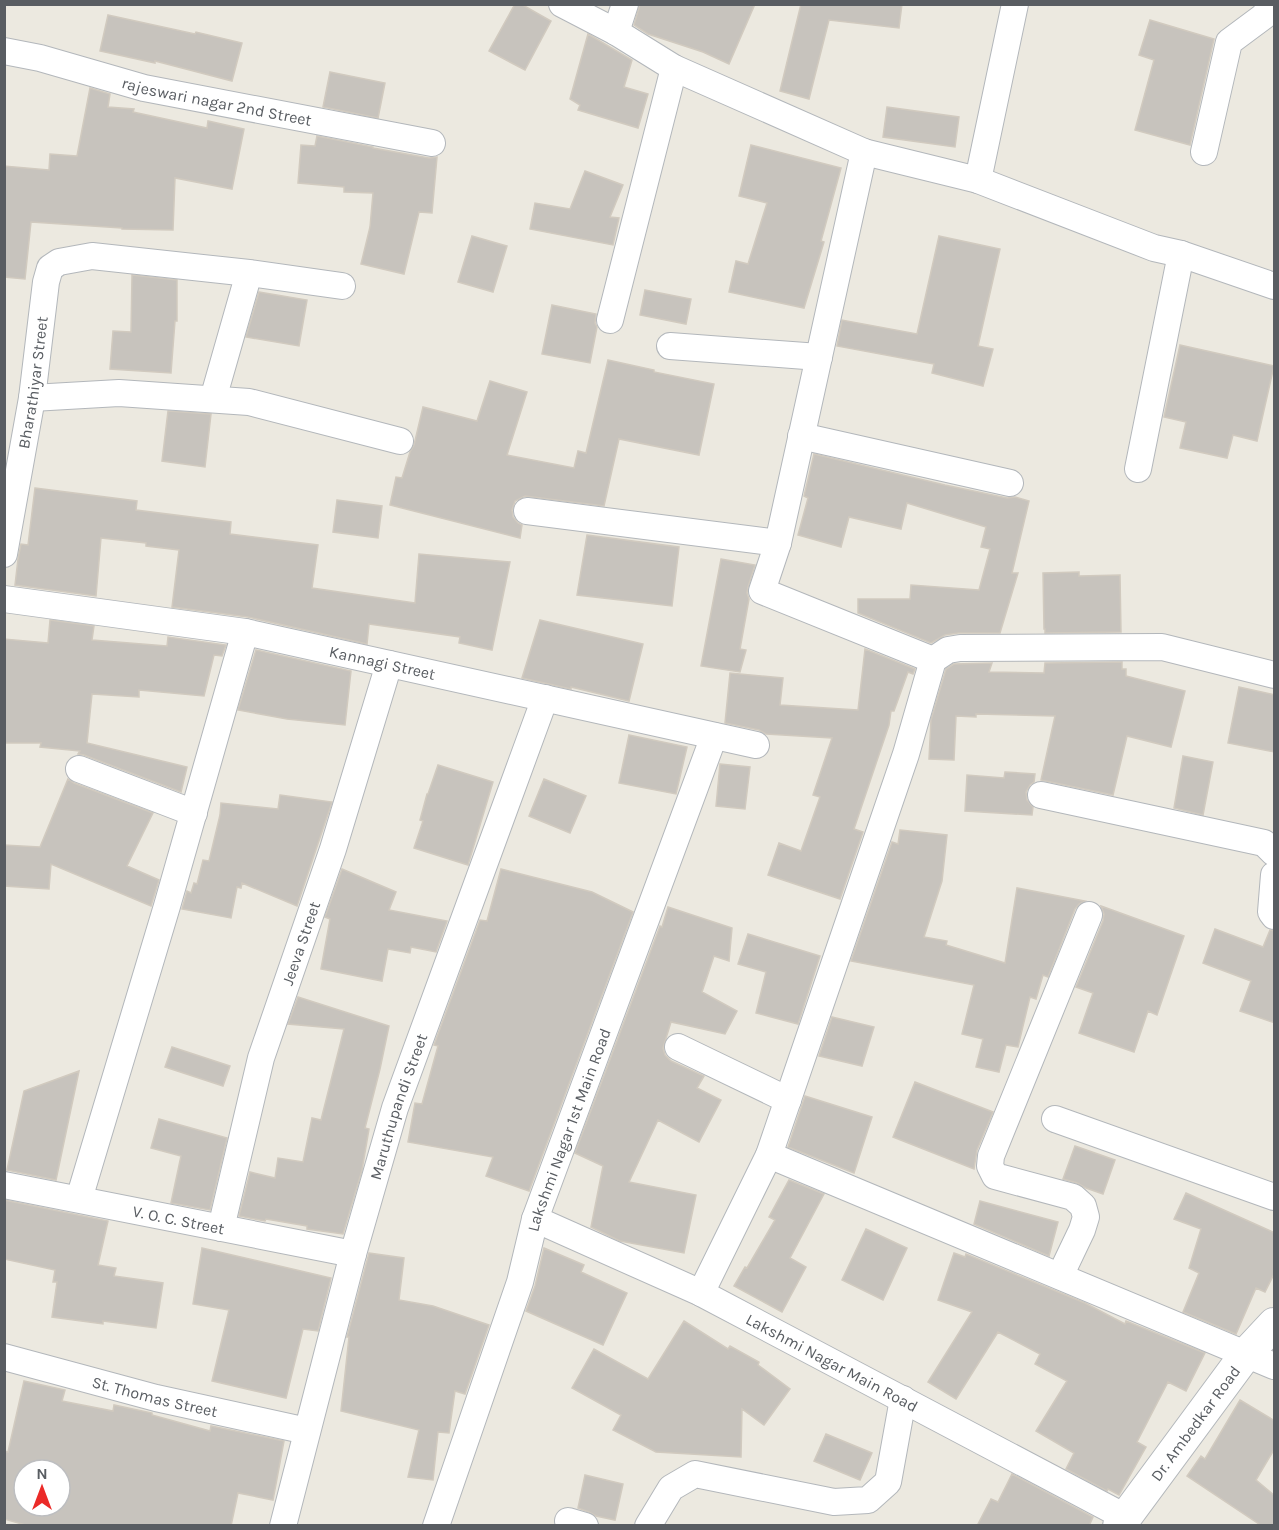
<svg xmlns="http://www.w3.org/2000/svg" width="1279" height="1530" font-family="Karla,sans-serif">
<style>
.building{fill:#c7c3bd;stroke:#d1cabf;stroke-width:1.5;fill-rule:evenodd}
.lines{fill:none;stroke-linecap:round;stroke-linejoin:round}
.minor-casing{stroke:#b3b7bb;stroke-width:28}
.tertiary-casing{stroke:#b3b7bb;stroke-width:34}
.minor{stroke:#fff;stroke-width:26}
.tertiary{stroke:#fff;stroke-width:32}
.labels{text-anchor:middle;stroke-width:6;stroke-linejoin:round;paint-order:stroke}
.street-label{font-size:16px;fill:#595d62;stroke:#fff}
</style>
<rect width="100%" height="100%" fill="#ece9e0"/>
<!-- building -->
<path class="building" d="M515,4H521L551,21L525,70L489,51Z
M640,4H755L729,64L703,52L648,34L634,25Z
M801,4H902L899,28L829,20L809,99L780,91Z
M108,15L195,34L196,32L242,43L232,81L155,61V63L100,51Z
M1150,20L1214,39L1190,145L1135,130L1154,60L1139,55Z
M588,34L632,60L624,87L648,94L638,128L578,110L580,105L570,99Z
M330,72L385,83L378,118L323,107Z
M90,88L110,94L108,107L134,109L133,112L207,128L208,121L244,129L232,189L175,178L173,230L122,229V228L31,222L25,279L4,277V166L49,170L50,154L77,156Z
M887,107L959,117L955,147L883,137Z
M317,136L373,147V148L429,158L437,157L432,213L419,212L404,274L361,264L370,227L373,193L344,192V187L298,183L301,145L315,146Z
M751,145L841,168L821,241L824,242L804,308L729,292L736,261L748,264L767,203L739,196Z
M585,171L623,185L610,217L619,218L613,245L530,229L535,203L570,209Z
M472,236L507,246L493,292L458,282Z
M939,236L1000,249L978,346L993,349L983,386L932,373L934,364L837,346L842,320L917,334Z
M132,275L177,280V321H175L171,373L110,369L113,331L131,332Z
M645,290L691,299L686,324L640,315Z
M259,292L307,300L299,346L246,337Z
M552,305L596,314L595,323L597,327L590,363L542,354Z
M1180,345L1274,366L1257,441L1233,435L1227,458L1180,448L1186,422L1164,417Z
M608,360L654,370V372L714,384L699,455L619,439L604,506L525,496L515,501L512,510L513,517L518,523L522,525L520,538L390,505L396,477L402,478L410,452L414,445L423,407L477,421L490,381L527,392L507,455L574,468L578,451L586,453Z
M168,411L211,414L205,467L162,461Z
M814,454L945,485L1007,498L1015,497L1029,501L1012,573H1018L1000,633H958L945,635L931,643L858,613V599H910L911,585L979,590L990,549L981,547L986,527L907,503L901,529L849,517L841,547L798,535L808,498L804,496Z
M35,488L137,501L136,510L231,522L230,534L318,545L312,588L415,603L419,554L510,562L492,650L459,643L460,637L369,624L367,644L248,617L172,607L179,550L146,546V543L101,538L96,596L15,585L18,559L21,544L28,545Z
M337,500L382,506L378,538L333,532Z
M587,535L679,547L672,606L577,595Z
M721,559L755,565L748,587L747,593L749,599L740,649L746,650L740,672L701,666Z
M1079,572V576L1120,575L1121,632L1045,633V629H1044L1043,573Z
M50,620L94,626L92,640L167,646L168,637L226,645L222,656L214,655L204,696L139,690V697L92,694L87,743L187,767L181,792L84,755L78,754L80,751L40,747L41,743H4V639L48,643Z
M540,620L643,644L629,701L571,687V689L522,678Z
M865,649L915,669L913,674L908,672L894,711H891L889,725L854,829L863,832L840,899L768,875L779,843L801,851L820,797L813,795L832,738L766,734L759,730L725,723L730,673L783,678L780,705L858,710Z
M256,650L351,671L345,725L287,719L238,710Z
M1122,662V669H1126V676L1185,691L1171,747L1127,736L1113,795L1041,780L1055,716L976,714V717L956,716L954,760L929,759L931,720L946,669L954,664L992,663L989,672L1044,673L1045,663Z
M1239,687L1275,695V752L1228,743Z
M629,735L687,747L676,794L619,783Z
M1183,756L1213,762L1203,815L1174,808Z
M720,764L750,767L745,809L716,806Z
M438,765L493,782L468,865L414,848L423,821L420,820L427,794H428Z
M1005,772L1035,774L1034,782L1030,785L1026,792L1027,800L1033,807L1032,815L965,811L967,775L1004,778Z
M68,779L74,783L153,813L127,866L159,880L151,906L51,864L49,889L4,886V845L40,847Z
M544,779L586,796L570,833L529,816Z
M280,795L332,802L297,906L242,883L241,888L237,887L231,918L182,909L187,891L191,893L194,883L197,884L203,860L209,861L220,815L221,803L278,809Z
M900,830L947,835L942,881L924,937L947,941L946,945L1005,963L1017,888L1085,901L1079,904L1075,909L1048,977L1043,975L1036,999L1030,997L1018,1047L1006,1045L999,1072L976,1067L983,1039L962,1034L974,985L851,961L892,842L898,844Z
M342,869L396,892L389,910L447,921L436,952L411,947L410,953L388,949L382,981L321,969L330,919L325,917Z
M501,869L592,892L633,912L529,1191L486,1176L493,1157L408,1142L415,1103L422,1104L438,1046L434,1045L480,920L487,921Z
M1101,906L1184,936L1157,1015L1148,1011L1134,1052L1079,1033L1093,993L1076,987L1103,921L1104,914Z
M668,907L732,928L729,961L714,956L702,992L737,1011L725,1034L671,1022L663,1048L665,1055L671,1061L704,1076L697,1088L721,1100L699,1142L658,1120L629,1182L696,1195L684,1253L620,1241L591,1227L603,1166L575,1153L660,926L662,927Z
M1215,929L1263,947L1270,930L1275,931V1023L1240,1011L1251,981L1203,963Z
M748,934L820,956L798,1024L756,1013L766,972L738,964Z
M298,997L389,1026L380,1069L365,1128L369,1129L362,1170L343,1234L307,1229V1226L266,1219L265,1221L239,1216L250,1172L275,1178L278,1158L303,1162L312,1118L321,1120L344,1029L288,1024Z
M832,1017L874,1027L862,1066L819,1056Z
M172,1047L230,1066L223,1086L165,1067Z
M79,1071L56,1180L7,1170L24,1091Z
M915,1082L993,1112L977,1150L974,1169L893,1137Z
M805,1096L872,1117L854,1173L788,1147Z
M159,1119L227,1138L210,1210L171,1203L181,1156L151,1148Z
M1075,1146L1115,1160L1103,1194L1086,1188L1077,1183L1063,1179Z
M789,1180L824,1194L790,1258L806,1267L782,1312L734,1286L745,1267L747,1268L775,1220L769,1217Z
M1186,1193L1275,1233V1272L1265,1292L1256,1288L1236,1334L1183,1312L1199,1273L1189,1268L1201,1229L1174,1219Z
M4,1200L108,1221L98,1265L116,1268L114,1276L163,1283L156,1328L103,1321V1324L52,1317L57,1282H53L55,1270L4,1259Z
M980,1201L1058,1222L1049,1256L974,1224Z
M866,1229L907,1248L883,1300L842,1280Z
M202,1248L331,1278L318,1331L303,1329L286,1398L212,1381L229,1310L193,1304Z
M544,1248L584,1265L581,1272L627,1293L603,1345L526,1311L535,1286Z
M369,1253L404,1258L399,1300L433,1306L489,1325L465,1394L455,1391L449,1433L438,1432L433,1480L408,1477L419,1430L341,1411L349,1337H347Z
M954,1253L965,1257L966,1254L1085,1303L1125,1324L1126,1321L1205,1353L1186,1391L1168,1382L1137,1442L1146,1447L1119,1495L1108,1489L1107,1491L1066,1469L1074,1453L1036,1431L1067,1381L1035,1364L1040,1354L998,1332L956,1399L928,1382L972,1312L938,1300Z
M684,1321L728,1349L730,1346L759,1362L758,1365L790,1389L764,1425L742,1409L741,1457L656,1452L613,1430L621,1415L572,1388L594,1349L648,1379Z
M24,1381L65,1390L62,1401L113,1411L114,1405L152,1413V1415L210,1431L211,1426L284,1441L273,1500L238,1493L231,1526H29L4,1519V1451L8,1452ZM24,1470H60V1506H24Z
M1240,1400L1275,1421V1448L1256,1480L1275,1496V1526H1262L1187,1476L1201,1456L1205,1459Z
M826,1434L872,1453L860,1480L814,1461Z
M1012,1474L1093,1517L1089,1526H977L991,1499L998,1502Z
M585,1475L623,1484L615,1520L596,1516L589,1512L578,1508Z"/>
<g class="lines">
<defs>
<g id="minor">
<path d="M562,4L616,32L674,68L864,152L978,180L1154,248L1181,254L1274,286"/>
<path d="M616,32L625,4"/>
<path id="s1" d="M4,51L40,58L144,88L432,143"/>
<path d="M864,152L778,543L762,591L933,660"/>
<path d="M1204,152L1229,42L1264,16L1271,4"/>
<path d="M978,180L1015,4"/>
<path d="M610,320L674,68"/>
<path d="M670,346L819,357"/>
<path d="M32,398L119,393L249,402L400,441"/>
<path d="M213,399L249,273"/>
<path d="M801,436L1010,483"/>
<path d="M1138,469L1181,254"/>
<path d="M527,511L778,543"/>
<path id="s2" d="M4,554L32,398L46,282L50,268L59,262L92,256L249,273L342,286"/>
<path id="s3" d="M4,599L245,632L756,745"/>
<path d="M79,769L194,813"/>
<path d="M1041,795L1264,843L1274,853"/>
<path d="M1274,875L1271,912L1274,916"/>
<path d="M678,1047L788,1100"/>
<path d="M1055,1119L1274,1197"/>
<path d="M769,1155L1274,1366"/>
<path id="s4" d="M4,1185L353,1254"/>
<path d="M79,1199L167,906L245,632"/>
<path id="s5" d="M535,1219L701,1293L1125,1517"/>
<path id="s6" d="M221,1228L261,1058L333,849L389,664"/>
<path d="M1060,1276L1082,1230L1086,1217L1083,1206L1073,1197L995,1176L990,1166L991,1156L1089,915"/>
<path d="M701,1293L769,1155L906,754L933,660L948,650L960,648L1162,647L1274,675"/>
<path id="s7" d="M4,1357L156,1398L307,1431"/>
<path d="M568,1521L585,1526"/>
<path id="s8" d="M283,1526L353,1254L395,1108L545,698"/>
<path id="s9" d="M436,1526L520,1282L535,1219L714,736"/>
<path d="M648,1526L671,1488L695,1474L834,1502L868,1500L888,1482L903,1399"/>
</g>
<g id="tertiary">
<path id="s10" d="M1119,1526L1246,1354L1274,1324"/>
</g>
</defs>
<!-- minor casing -->
<use href="#minor" class="minor-casing"/>
<!-- tertiary casing -->
<use href="#tertiary" class="tertiary-casing"/>
<!-- minor -->
<use href="#minor" class="minor"/>
<!-- tertiary -->
<use href="#tertiary" class="tertiary"/>
</g>
<g class="labels">
<!-- street labels -->
<g class="street-label">
<text dy="6" stroke="none"><textPath href="#s1" startOffset="219">rajeswari nagar 2nd Street</textPath></text>
<text dy="6" stroke="none"><textPath href="#s2" startOffset="174">Bharathiyar Street</textPath></text>
<text dy="6" stroke="none"><textPath href="#s3" startOffset="384">Kannagi Street</textPath></text>
<text dy="6" stroke="none"><textPath href="#s6" startOffset="296">Jeeva Street</textPath></text>
<text dy="6" stroke="none"><textPath href="#s8" startOffset="435">Maruthupandi Street</textPath></text>
<text dy="6" stroke="none"><textPath href="#s9" startOffset="418">Lakshmi Nagar 1st Main Road</textPath></text>
<text dy="6" stroke="none"><textPath href="#s4" startOffset="178">V. O. C. Street</textPath></text>
<text dy="6" stroke="none"><textPath href="#s5" startOffset="330">Lakshmi Nagar Main Road</textPath></text>
<text dy="6" stroke="none"><textPath href="#s7" startOffset="156">St. Thomas Street</textPath></text>
<text dy="6" stroke="none"><textPath href="#s10" startOffset="128">Dr. Ambedkar Road</textPath></text>
</g>
</g>
<!-- border -->
<rect width="1279" height="1530" fill="none" stroke="#595d62" stroke-width="12"/>
<!-- north arrow -->
<g transform="translate(42 1488)"><circle r="28" fill="#ffffff" stroke="#bdbec0" stroke-width="1.5"/>
<path d="M0-4.5L10 22L0 15L-10 22Z" fill="#eb2a28"/>
<text y="-9" font-size="16" font-weight="bold" text-anchor="middle" fill="#595d62">N</text>
</g>
</svg>
